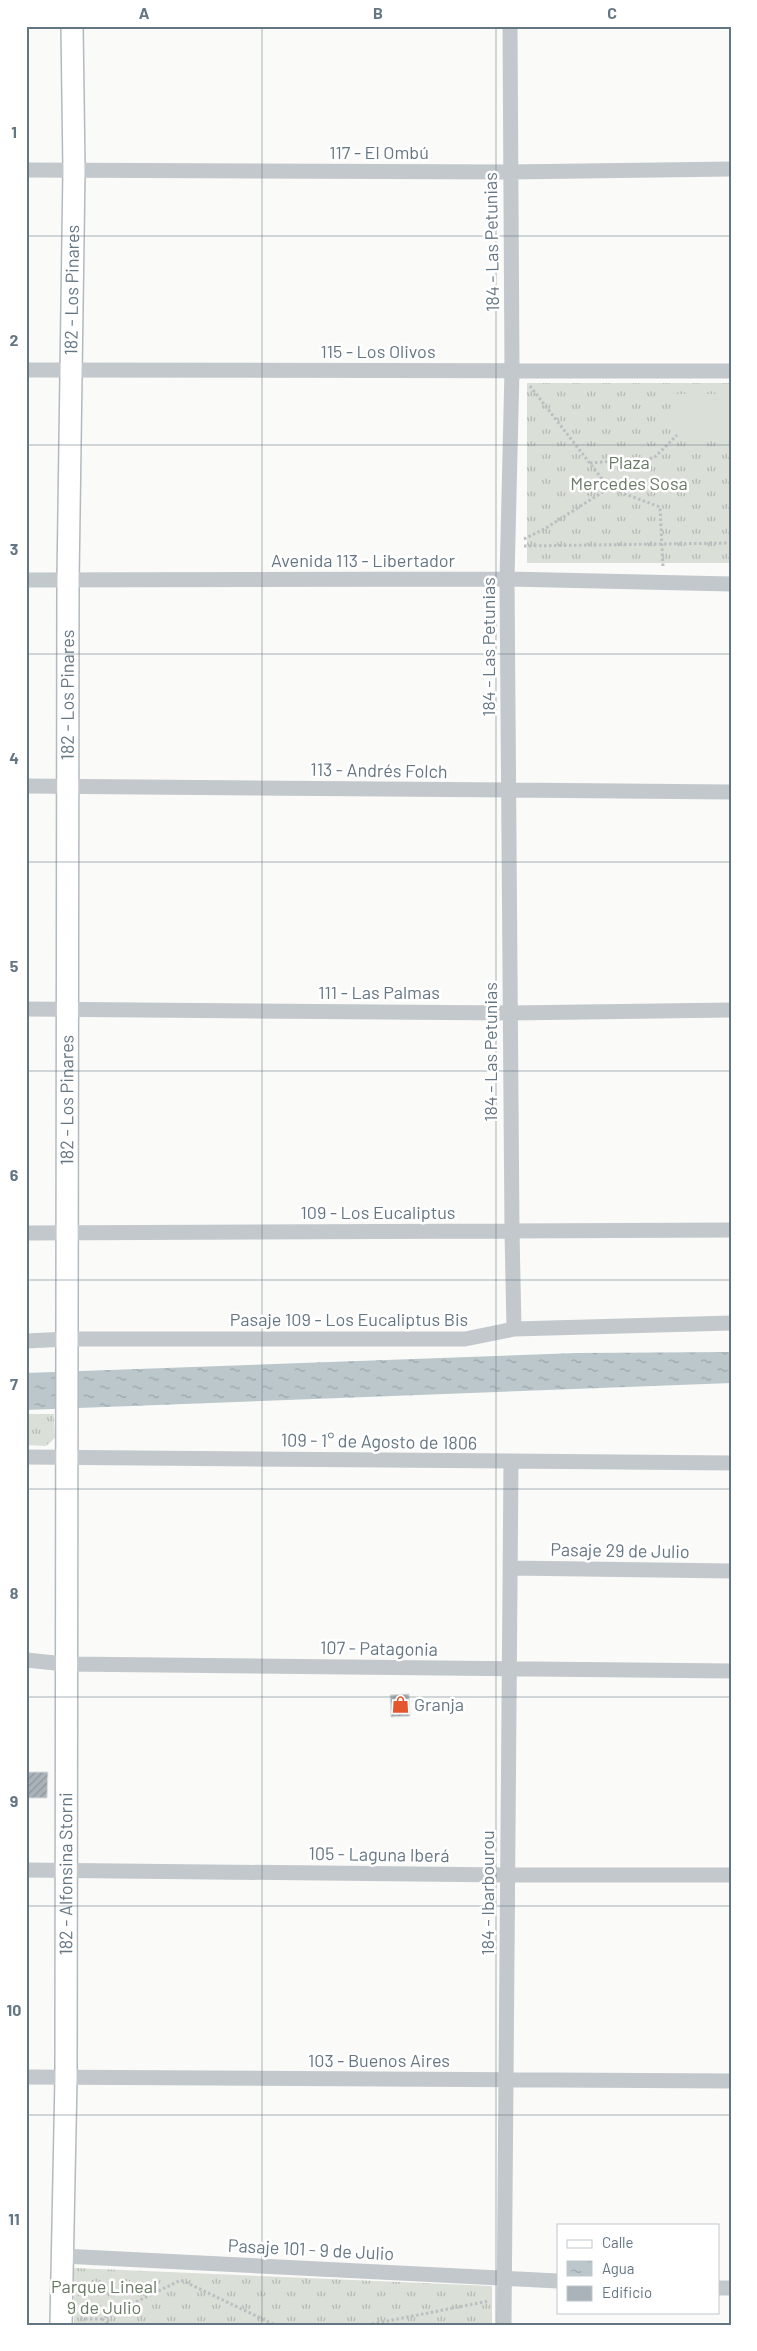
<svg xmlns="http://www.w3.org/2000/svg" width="757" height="2351" font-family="Barlow,sans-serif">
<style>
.grass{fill:url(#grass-tufts)}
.pitch{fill:#dadfd7}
.water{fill:url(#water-ripples)}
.building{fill:url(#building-hatch);stroke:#dcdcda}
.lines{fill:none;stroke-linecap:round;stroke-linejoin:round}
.secondary-casing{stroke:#b3babf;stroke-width:24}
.path{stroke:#bbbfc2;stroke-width:3;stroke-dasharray:2.5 2.5;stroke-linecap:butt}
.street{stroke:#c3c8cc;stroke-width:15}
.secondary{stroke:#fff;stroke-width:21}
.grid{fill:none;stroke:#657683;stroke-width:1;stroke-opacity:0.55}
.labels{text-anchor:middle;stroke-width:5;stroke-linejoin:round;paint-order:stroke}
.street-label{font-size:18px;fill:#657683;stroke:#fff}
.park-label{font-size:18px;fill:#687a64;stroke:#fff}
.poi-label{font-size:18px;fill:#657683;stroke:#fff;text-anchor:start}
.neatline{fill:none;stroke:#657683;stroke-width:2}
.grid-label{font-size:16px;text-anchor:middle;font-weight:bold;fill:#657683}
</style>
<defs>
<pattern id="grass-tufts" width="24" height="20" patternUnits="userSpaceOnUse" patternTransform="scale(1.25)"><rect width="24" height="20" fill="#dadfd7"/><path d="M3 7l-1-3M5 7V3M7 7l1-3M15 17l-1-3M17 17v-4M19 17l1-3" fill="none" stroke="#b4b9b4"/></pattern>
<pattern id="water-ripples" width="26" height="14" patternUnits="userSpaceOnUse" patternTransform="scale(1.25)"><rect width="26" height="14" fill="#bbc7cb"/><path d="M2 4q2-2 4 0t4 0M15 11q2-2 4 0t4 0" fill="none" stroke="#9ca6aa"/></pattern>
<pattern id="building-hatch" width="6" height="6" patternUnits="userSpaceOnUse" patternTransform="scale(1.25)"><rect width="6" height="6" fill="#aab3b9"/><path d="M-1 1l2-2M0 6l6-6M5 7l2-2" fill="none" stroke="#8e969c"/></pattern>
</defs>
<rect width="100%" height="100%" fill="#fafaf8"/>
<!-- grass -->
<path class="grass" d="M527,383H731V563H527Z
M26,1414H54L55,1438L46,1446L26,1445Z
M74,2268L492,2286V2325H74Z"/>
<!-- pitch -->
<path class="pitch" d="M677,394H731V434L677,435Z"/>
<!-- water -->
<path class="water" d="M731,1352V1383L26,1410V1373L577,1353Z"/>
<!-- building -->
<path class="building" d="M409,1694L410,1716L391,1717L390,1695Z
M26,1772H48L47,1798H26Z"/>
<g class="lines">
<defs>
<g id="secondary">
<path id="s1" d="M61,2325L66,2078L68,580L74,170L72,26"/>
</g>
</defs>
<!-- secondary casing -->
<use href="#secondary" class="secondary-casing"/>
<!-- path -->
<path class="path" d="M530,386L609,488L660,507L663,567
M590,463L654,458L677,435
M524,539L546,528L609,488
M524,546L731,543
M80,2319H101L181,2280L275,2325
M102,2319L112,2325
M367,2325L489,2301"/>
<!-- street -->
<path class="street" d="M510,26L512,371L507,579L512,1231L514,1329
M26,170L509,172L731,169
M26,370L731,371
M26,580L507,579L731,584
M26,786L731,792
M26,1009L510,1013L731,1010
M26,1233L731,1230
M26,1341L68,1339H465L514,1329L731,1323
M26,1457L731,1463
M510,1568L731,1571
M26,1660L65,1664L731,1671
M26,1870L507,1875H731
M26,2077L731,2081
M62,2256L558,2281
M718,2288H731
M504,2325L511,1462"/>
<!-- secondary -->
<use href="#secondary" class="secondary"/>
</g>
<!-- grid -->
<path class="grid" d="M262,26V2325M496,26V2325M26,236H731M26,445H731M26,654H731M26,862H731M26,1071H731M26,1280H731M26,1489H731M26,1697H731M26,1906H731M26,2115H731"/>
<!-- icons -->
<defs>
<symbol id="shop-bare" viewBox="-9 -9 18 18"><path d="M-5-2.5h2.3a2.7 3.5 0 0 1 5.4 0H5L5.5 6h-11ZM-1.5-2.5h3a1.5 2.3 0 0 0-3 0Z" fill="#e4572e" stroke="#fff" stroke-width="2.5" paint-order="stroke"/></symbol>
</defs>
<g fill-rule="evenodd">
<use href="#shop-bare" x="388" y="1692" width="25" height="25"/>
</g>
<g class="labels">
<!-- street labels -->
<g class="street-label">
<text x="379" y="159">117 - El Ombú</text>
<text transform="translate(492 242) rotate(-91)" y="6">184 - Las Petunias</text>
<text dy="6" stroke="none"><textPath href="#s1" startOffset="2035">182 - Los Pinares</textPath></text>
<text x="378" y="358">115 - Los Olivos</text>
<text x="363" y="567">Avenida 113 - Libertador</text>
<text transform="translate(489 647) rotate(-90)" y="6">184 - Las Petunias</text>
<text dy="6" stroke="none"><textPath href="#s1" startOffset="1630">182 - Los Pinares</textPath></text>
<text transform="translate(379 771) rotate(1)" y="6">113 - Andrés Folch</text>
<text x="379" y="999">111 - Las Palmas</text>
<text transform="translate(491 1052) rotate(-90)" y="6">184 - Las Petunias</text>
<text dy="6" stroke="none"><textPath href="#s1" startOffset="1225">182 - Los Pinares</textPath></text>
<text x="378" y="1219">109 - Los Eucaliptus</text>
<text x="349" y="1326">Pasaje 109 - Los Eucaliptus Bis</text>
<text transform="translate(379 1442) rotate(1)" y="6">109 - 1° de Agosto de 1806</text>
<text transform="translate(620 1551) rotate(1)" y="6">Pasaje 29 de Julio</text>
<text transform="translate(379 1649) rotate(1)" y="6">107 - Patagonia</text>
<text transform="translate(379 1855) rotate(1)" y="6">105 - Laguna Iberá</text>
<text dy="6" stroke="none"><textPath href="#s1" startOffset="451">182 - Alfonsina Storni</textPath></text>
<text transform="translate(488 1893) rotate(-90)" y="6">184 - Ibarbourou</text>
<text x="379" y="2067">103 - Buenos Aires</text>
<text transform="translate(311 2250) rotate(3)" y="6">Pasaje 101 - 9 de Julio</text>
</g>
<!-- park labels -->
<g class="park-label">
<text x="629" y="469">Plaza<tspan x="629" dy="21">Mercedes Sosa</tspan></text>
<text x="104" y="2293">Parque Lineal<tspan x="104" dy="21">9 de Julio</tspan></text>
</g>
<!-- poi labels -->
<g class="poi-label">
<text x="414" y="1711">Granja</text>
</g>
</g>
<!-- border -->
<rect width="757" height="2351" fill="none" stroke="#ffffff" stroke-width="55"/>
<!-- legend -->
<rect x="557" y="2224" width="162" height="90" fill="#ffffff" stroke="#c1c8cd"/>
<rect x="567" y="2240" width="25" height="8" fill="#ffffff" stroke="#c1c8cd"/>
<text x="602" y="2248" font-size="15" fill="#657683">Calle</text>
<rect x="567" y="2261" width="25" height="15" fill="url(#water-ripples)" stroke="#c1c8cd"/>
<text x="602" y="2274" font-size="15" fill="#657683">Agua</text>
<rect x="567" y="2286" width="25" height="15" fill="#aab3b9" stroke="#c1c8cd"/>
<text x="602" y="2298" font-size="15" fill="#657683">Edificio</text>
<rect x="28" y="28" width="702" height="2296" class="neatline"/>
<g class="grid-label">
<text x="144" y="19">A</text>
<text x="378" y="19">B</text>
<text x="612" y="19">C</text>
<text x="14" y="138">1</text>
<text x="14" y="346">2</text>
<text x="14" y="555">3</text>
<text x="14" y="764">4</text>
<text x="14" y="972">5</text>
<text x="14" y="1181">6</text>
<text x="14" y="1390">7</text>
<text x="14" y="1599">8</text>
<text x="14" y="1807">9</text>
<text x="14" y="2016">10</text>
<text x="14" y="2225">11</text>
</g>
</svg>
